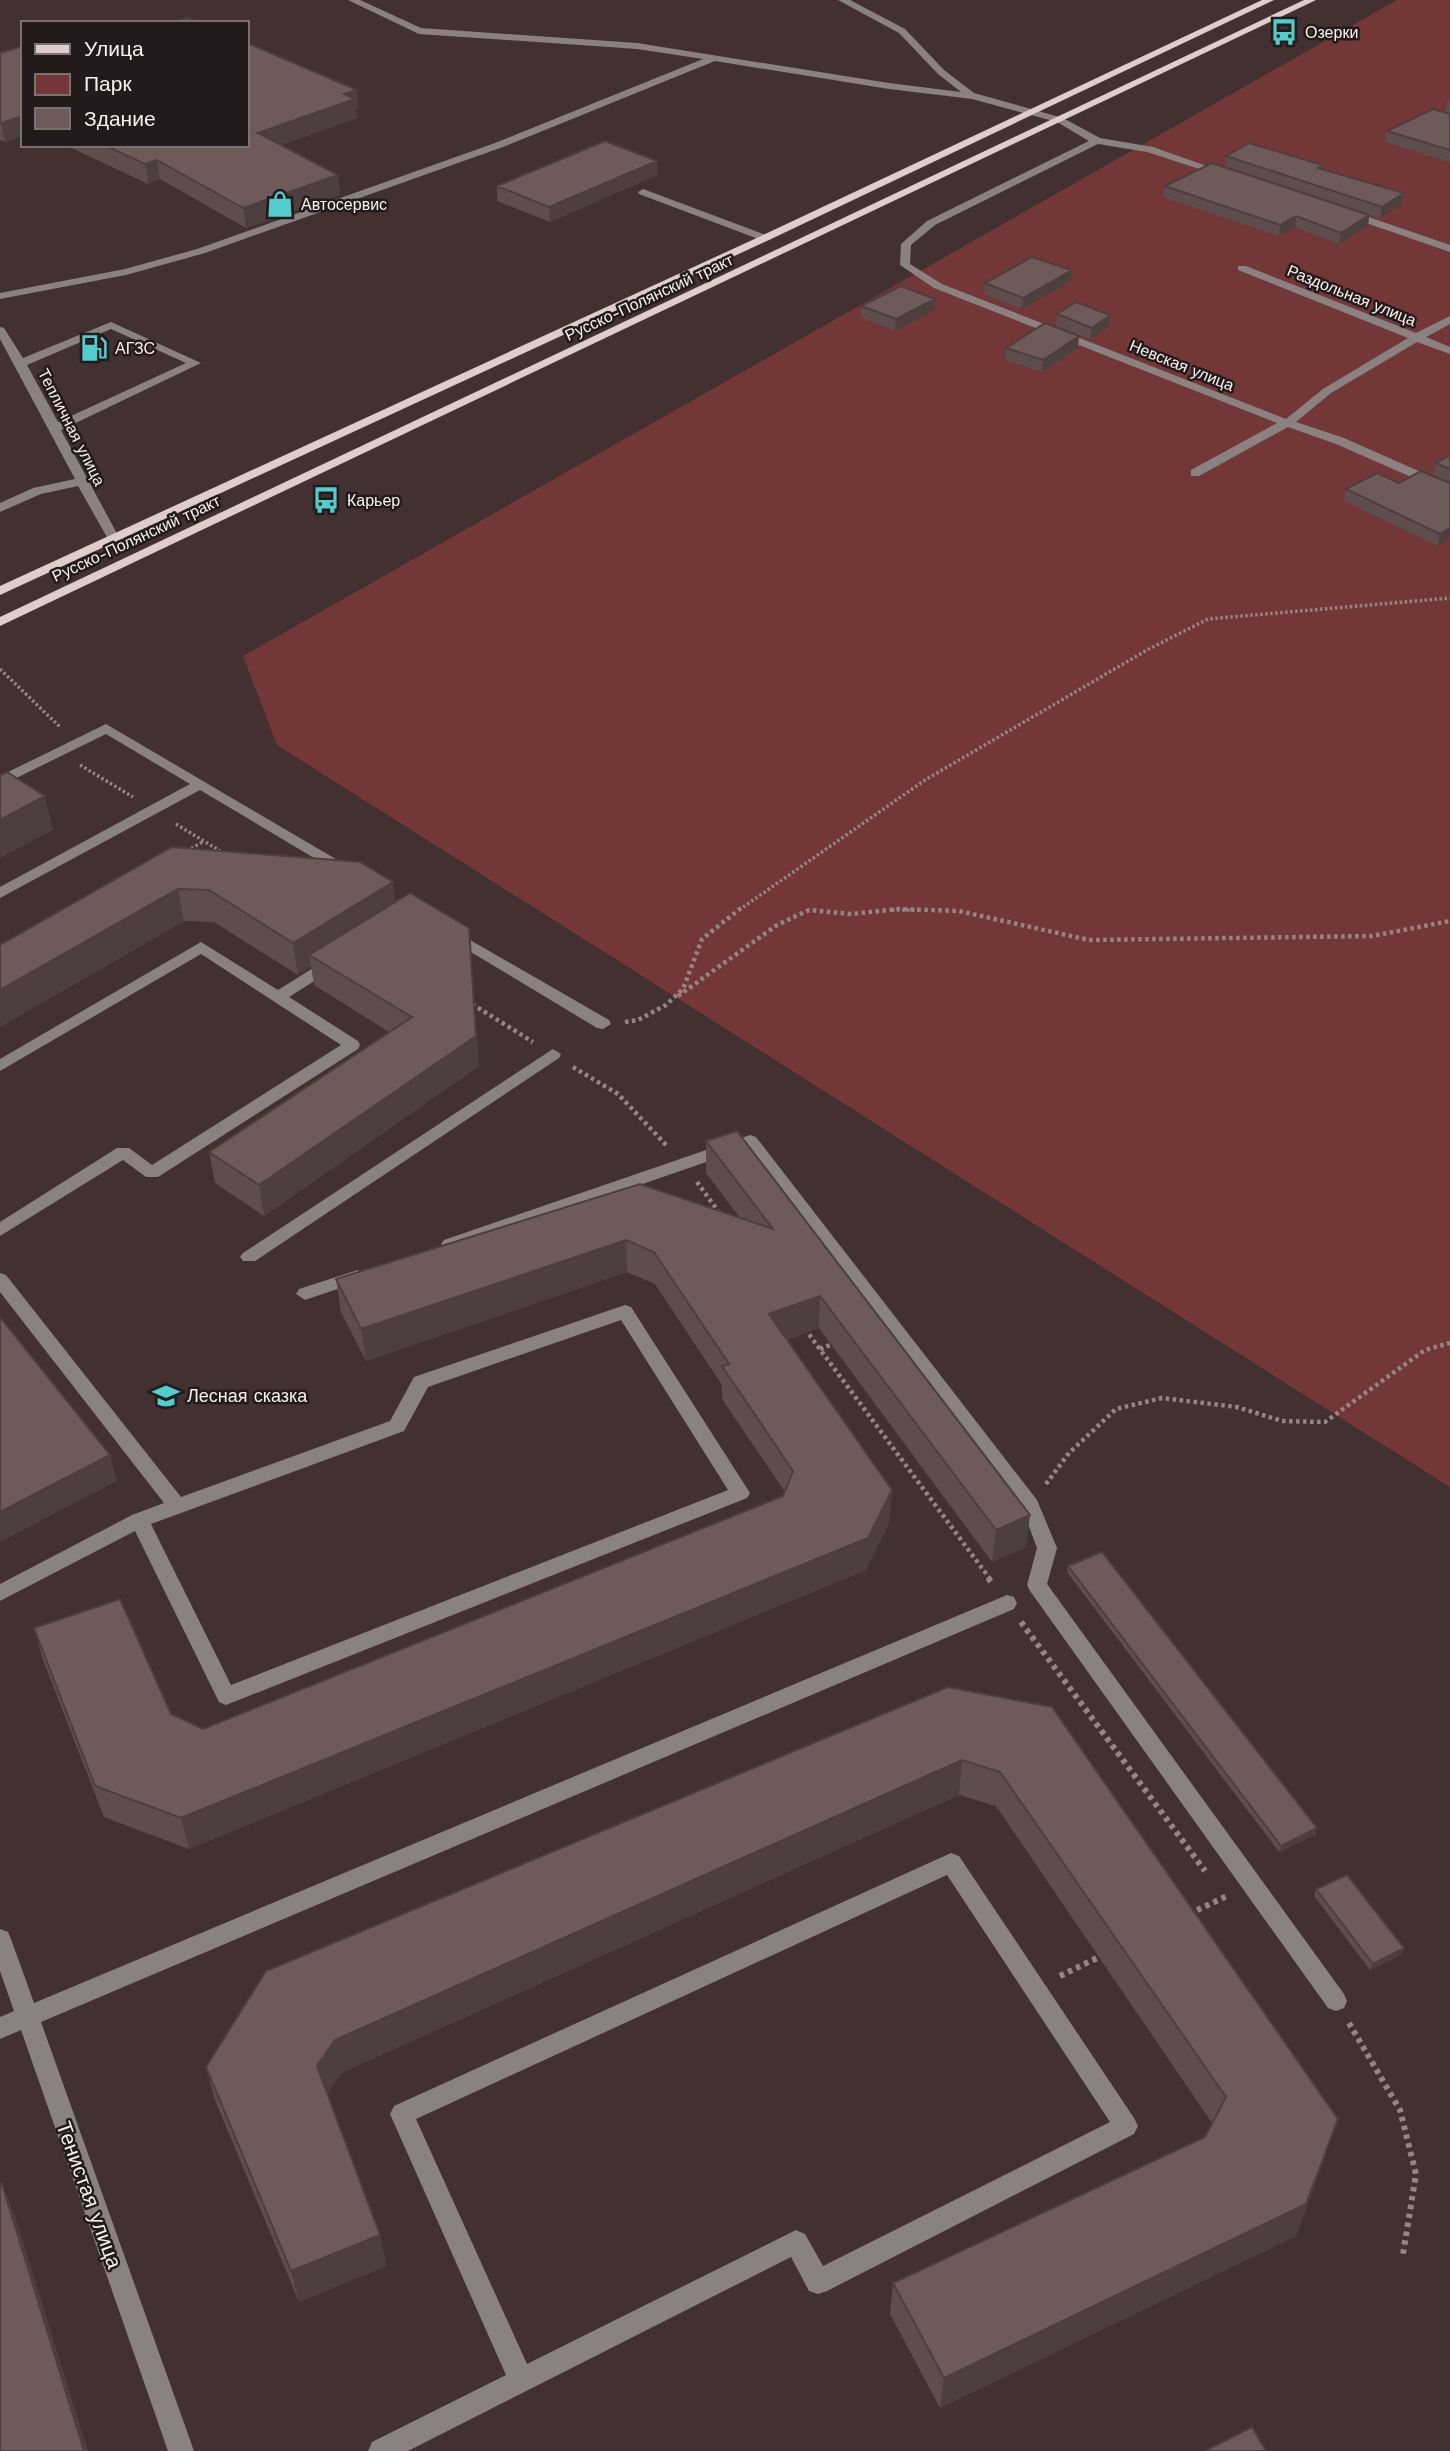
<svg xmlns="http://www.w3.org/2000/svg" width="1450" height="2451" font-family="'Work Sans',sans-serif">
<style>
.green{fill:#733737}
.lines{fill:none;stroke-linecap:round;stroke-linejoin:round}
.path-far2{stroke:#948685;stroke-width:3.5;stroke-dasharray:2.5 2.5;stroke-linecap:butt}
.path-far1{stroke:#948685;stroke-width:4.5;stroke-dasharray:3.5 3.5;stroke-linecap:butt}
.path{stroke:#948685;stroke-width:6;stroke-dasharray:4.5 4.5;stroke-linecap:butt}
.minor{fill:#8a8181;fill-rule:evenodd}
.major{fill:#dfcccc;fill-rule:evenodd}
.wall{fill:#5e4d4d}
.shaded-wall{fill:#4c3f3e}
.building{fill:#6d5a59;stroke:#4c3f3e;stroke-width:2}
.labels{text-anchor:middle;stroke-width:5;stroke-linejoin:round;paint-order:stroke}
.far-poi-label{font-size:16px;fill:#faefef;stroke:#231b1b;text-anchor:start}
.far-street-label{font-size:16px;fill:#faefef;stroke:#231b1b}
.poi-label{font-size:18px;fill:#faefef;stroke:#231b1b;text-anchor:start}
.near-street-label{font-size:21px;fill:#faefef;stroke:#231b1b}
</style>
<rect width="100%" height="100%" fill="#423130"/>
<!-- green -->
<path class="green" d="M1397,0H1450V1487L277,745L243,656Z"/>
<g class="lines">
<!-- path-far2 -->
<path class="path-far2" d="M0,669L60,727
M80,765L133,797
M176,824L225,854
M187,851L204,841
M739,910L925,780L1147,650L1208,619L1450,598
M892,910H919"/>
<!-- path-far1 -->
<path class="path-far1" d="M678,996L777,925L809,910L851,914L898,909L959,911L1089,940L1372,936L1450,921
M472,1004L533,1042
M625,1022L638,1020L666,1005L683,989L702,939L741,908
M573,1067L618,1094L667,1146
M697,1182L721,1215
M805,1329L990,1579
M820,1349L835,1343
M1046,1484L1069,1453L1116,1409L1162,1398L1237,1407L1282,1421L1325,1422L1425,1350L1450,1343"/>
<!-- path -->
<path class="path" d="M988,1578L993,1584
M1021,1622L1205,1871
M1189,1914L1229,1895
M1060,1976L1103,1955
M1349,2023L1400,2110L1416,2174L1403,2254"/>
<!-- minor -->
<path class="minor" d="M348,0H360L421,28L637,43L889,83L961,92L938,74L899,33L838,0H850L905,29L944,70L974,93L1063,118L1100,138L1153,147L1229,174L1224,177L1147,152L1098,144L935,225L911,245L910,264L942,284L1286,419L1323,389L1408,338L1238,270V266H1246L1416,333L1450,316V324L1426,337L1450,347V354L1417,342L1331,393L1296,422L1344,438L1450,485V494L1336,444L1288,427L1199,476H1191V470L1277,423L934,288L900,265L901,244L927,221L1089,141L1057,122L972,99L889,89L715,61L503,147L205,253L126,275L0,299V293L125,269L197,249L495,143L703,59L637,49L419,34Z
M643,189L769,236L770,238L761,240L639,194L638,192Z
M1343,211H1351L1450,245V252L1343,215Z
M111,322L201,363L61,430L120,539L114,543L108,539L78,486L41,494L0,512V503L33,488L75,479L0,339V327L4,328L23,358ZM111,329L186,363L58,422L27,365Z
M106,724L351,868L354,871L351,874H341L200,790L0,898V887L190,784L106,734L0,786V776Z
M451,929L609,1020L611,1024L603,1029L597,1028L446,937L443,934L446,931Z
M201,942L278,990L326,960H338L340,963L338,966L289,997L358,1041L360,1045L358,1049L158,1177H146L123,1160L0,1236V1222L117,1148H129L152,1165L341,1045L201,954L0,1071V1059Z
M553,1049L561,1054L559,1058L255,1261H243L240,1257L243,1253Z
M750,1135L756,1137L1037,1500L1057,1548L1047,1584L1344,1994L1347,2001L1344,2008L1336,2011L1328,2008L1030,1591L1027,1585L1037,1548L1022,1508L747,1148L456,1248L450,1250L441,1244L444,1240Z
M358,1270L367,1276L364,1280L305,1300L296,1294L299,1289Z
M0,1273L6,1275L181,1497L390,1421L414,1377L625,1305L631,1307L750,1493L747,1498L226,1705L219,1702L135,1531L0,1601V1584L132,1515L164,1503L0,1292ZM621,1320L728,1490L231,1685L151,1524L404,1431L428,1387Z
M1007,1595L1014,1597L1017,1603L1014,1609L41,2022L194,2451H168L21,2030L0,2039V2017L14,2011L0,1971V1929L8,1932L11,1939L34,2003Z
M951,1853L959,1856L1134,2118L1138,2126L1134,2134L827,2291L818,2294L809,2291L791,2257L408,2451H368L372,2442L506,2375L390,2114L394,2106ZM947,1875L1110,2122L823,2266L805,2234L796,2230L527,2364L416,2119Z"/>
<!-- major -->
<path class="major" d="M1262,0H1274L769,240L0,595V586L761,236Z
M1304,0H1316L0,626V617Z"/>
</g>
<!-- wall -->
<path class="wall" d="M23,46V136L5,142L0,140V53Z
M1450,100V162L1385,142L1387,131L1445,112L1447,102Z
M359,109L356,110L357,118L281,145L338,175L340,195L246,228L160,179L148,184L65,145H247Z
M1226,156L1323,165L1322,169L1404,193L1402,204L1380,218L1225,166Z
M657,175L550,222L497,201V186Z
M1165,186L1369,215L1368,226L1339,244L1295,227L1279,236L1163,197Z
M1071,281L1022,309L984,294L985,283Z
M935,299V310L895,331L861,317V306Z
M1057,314L1110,315L1109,327L1090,339L1056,326Z
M1006,348H1078L1042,372L1005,360Z
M1450,455V482L1433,475L1436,463Z
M1399,483L1450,538L1438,546L1344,501L1346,489Z
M172,847L395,902L469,928L479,1066L264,1216L215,1183L209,1152L389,1032L314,985L311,966L298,975L214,922L184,921L0,1027Z
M706,1141L1026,1547L992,1562L819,1328L787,1340L892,1490L889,1523L866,1570L189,1849L104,1817L43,1660L34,1628L171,1714L203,1729L783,1496L785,1492L722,1399V1385L655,1284L627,1272L366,1361L341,1312L336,1279L740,1218L706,1173Z
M1068,1566L1317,1828L1315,1835L1279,1852L1067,1572Z
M948,1687L1327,2151L1296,2236L940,2408L890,2314L893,2283L1205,2137L1212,2123L996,1806L959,1795L341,2073L327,2094L380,2235L386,2266L299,2302L215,2100L206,2067Z
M1316,1889L1402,1954L1370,1970L1314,1896Z"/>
<!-- shaded-wall -->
<path class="shaded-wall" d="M357,90L359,109L356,110L357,118L260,153L258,133L344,94Z
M23,116V136L5,142L1,123Z
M157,160L160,179L148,184L145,164Z
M657,161V175L550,222L549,207Z
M338,175L340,195L246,228L243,208Z
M1404,193L1402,204L1380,218L1382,207Z
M1369,215L1368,226L1339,244L1341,233Z
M1296,216L1295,227L1279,236L1280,225Z
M1072,270L1071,281L1022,309L1023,298Z
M935,299V310L895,331L896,319Z
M1110,315L1109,327L1090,339L1092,328Z
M1079,336L1078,348L1042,372L1043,360Z
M1450,528V538L1438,546L1440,534Z
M45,796L53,830L0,858V820Z
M393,882L397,913L309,955L311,966L298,975L293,943Z
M178,889L184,921L0,1027V990Z
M469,928L479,1066L264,1216L259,1185L476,1036Z
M626,1240L627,1272L366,1361L361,1329Z
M820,1296L819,1328L769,1346V1314Z
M110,1455L117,1481L0,1542V1512Z
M892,1490L889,1523L866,1570L189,1849L181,1818Z
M1030,1515L1026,1547L992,1562L996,1530Z
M962,1760L959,1795L341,2073L324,2099L317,2066L335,2040Z
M1317,1828L1315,1835L1279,1852L1281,1846Z
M1404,1948L1402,1954L1370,1970L1373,1964Z
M1338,2119L1296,2236L940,2408L944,2378Z
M2,2184L15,2216L88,2451H84Z
M380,2235L386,2266L299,2302L291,2271Z"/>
<!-- building -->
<path class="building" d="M187,18L199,23H170Z
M247,43L357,90L344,94L355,99L258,133L338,175L243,208L157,160L145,164L104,145H247Z
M23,46V116L1,123L0,122V53Z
M1433,109L1450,114V150L1387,131Z
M605,141L657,161L549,207L497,186Z
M1249,143L1323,165L1318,168L1404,193L1382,207L1226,156Z
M1212,163L1369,215L1341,233L1296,216L1280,225L1165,186Z
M1032,257L1072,270L1023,298L985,283Z
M901,286L935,299L896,319L861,306Z
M1076,302L1110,315L1092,328L1057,314Z
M1045,323L1079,336L1043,360L1006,348Z
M1450,455V469L1436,463Z
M1421,471L1450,483V528L1440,534L1346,489L1377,473L1399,483Z
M7,772L45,796L0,820V775Z
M172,847L360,862L393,882L293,943L209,890L178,889L0,990V945Z
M410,893L469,928L476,1036L259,1185L209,1152L412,1017L309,955Z
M737,1131L1030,1515L996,1530L820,1296L769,1314L892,1490L868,1538L181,1818L95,1786L34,1628L120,1599L171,1714L203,1729L783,1496L793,1471L722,1366L729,1364L654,1252L626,1240L361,1329L336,1279L640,1184L773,1229L706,1141Z
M0,1317L110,1455L0,1512Z
M1102,1552L1317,1828L1281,1846L1068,1566Z
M948,1687L1052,1707L1338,2119L1306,2204L944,2378L893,2283L1205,2137L1226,2097L1000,1772L962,1760L335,2040L317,2066L380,2235L291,2271L206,2067L266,1971Z
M1347,1875L1404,1948L1373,1964L1316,1889Z
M0,2183L2,2184L84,2451H0Z
M1252,2427L1266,2451H1205Z"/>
<!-- icons -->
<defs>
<symbol id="bus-bare" viewBox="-9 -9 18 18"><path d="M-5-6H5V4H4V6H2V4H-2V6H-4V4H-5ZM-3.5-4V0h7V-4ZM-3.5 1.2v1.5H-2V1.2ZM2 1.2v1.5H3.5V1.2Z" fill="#52cdcd" stroke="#231b1b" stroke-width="2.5" paint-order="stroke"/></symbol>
<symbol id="shop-bare" viewBox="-9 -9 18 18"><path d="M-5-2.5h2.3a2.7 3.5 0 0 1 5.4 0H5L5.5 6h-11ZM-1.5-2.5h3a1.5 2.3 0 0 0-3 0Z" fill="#52cdcd" stroke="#231b1b" stroke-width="2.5" paint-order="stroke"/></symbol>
<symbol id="fuel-bare" viewBox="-9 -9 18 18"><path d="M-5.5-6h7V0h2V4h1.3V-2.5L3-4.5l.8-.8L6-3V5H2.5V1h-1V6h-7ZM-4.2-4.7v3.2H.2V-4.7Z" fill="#52cdcd" stroke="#231b1b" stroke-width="2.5" paint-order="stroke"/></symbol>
<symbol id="school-bare" viewBox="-9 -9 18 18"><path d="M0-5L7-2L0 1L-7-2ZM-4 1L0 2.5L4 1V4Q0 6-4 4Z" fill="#52cdcd" stroke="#231b1b" stroke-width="2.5" paint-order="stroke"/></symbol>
</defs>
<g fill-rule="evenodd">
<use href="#bus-bare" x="1265" y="13" width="38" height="38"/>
<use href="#shop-bare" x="261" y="185" width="38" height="38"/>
<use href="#fuel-bare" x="75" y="329" width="38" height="38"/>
<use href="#bus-bare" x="307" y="481" width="38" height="38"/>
<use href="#school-bare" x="147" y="1377" width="38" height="38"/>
</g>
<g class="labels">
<!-- far-poi labels -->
<g class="far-poi-label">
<text x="1305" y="38">Озерки</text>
<text x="301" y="210">Автосервис</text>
<text x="115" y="354">АГЗС</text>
<text x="347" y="506">Карьер</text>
</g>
<!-- far-street labels -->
<g class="far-street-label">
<text transform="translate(1352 295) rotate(22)" y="6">Раздольная улица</text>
<text transform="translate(649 297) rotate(-25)" y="6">Русско-Полянский тракт</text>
<text transform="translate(1182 365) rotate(22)" y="6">Невская улица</text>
<text transform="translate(72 427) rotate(63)" y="6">Тепличная улица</text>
<text transform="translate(136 538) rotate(-25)" y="6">Русско-Полянский тракт</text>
</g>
<!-- poi labels -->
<g class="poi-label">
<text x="187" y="1402">Лесная сказка</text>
</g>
<!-- near-street labels -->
<g class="near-street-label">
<text transform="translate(89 2195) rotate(70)" y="7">Тенистая улица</text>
</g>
</g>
<!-- legend -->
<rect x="21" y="21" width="228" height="126" fill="#231b1b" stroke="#797070" stroke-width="2"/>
<rect x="35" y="44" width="35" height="10" fill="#dfcccc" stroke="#797070" stroke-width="2"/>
<text x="84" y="56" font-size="21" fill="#faefef">Улица</text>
<rect x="35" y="74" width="35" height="21" fill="#733737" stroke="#797070" stroke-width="2"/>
<text x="84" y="91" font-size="21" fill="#faefef">Парк</text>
<rect x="35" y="108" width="35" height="21" fill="#6d5a59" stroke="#797070" stroke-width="2"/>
<text x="84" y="126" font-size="21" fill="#faefef">Здание</text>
</svg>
